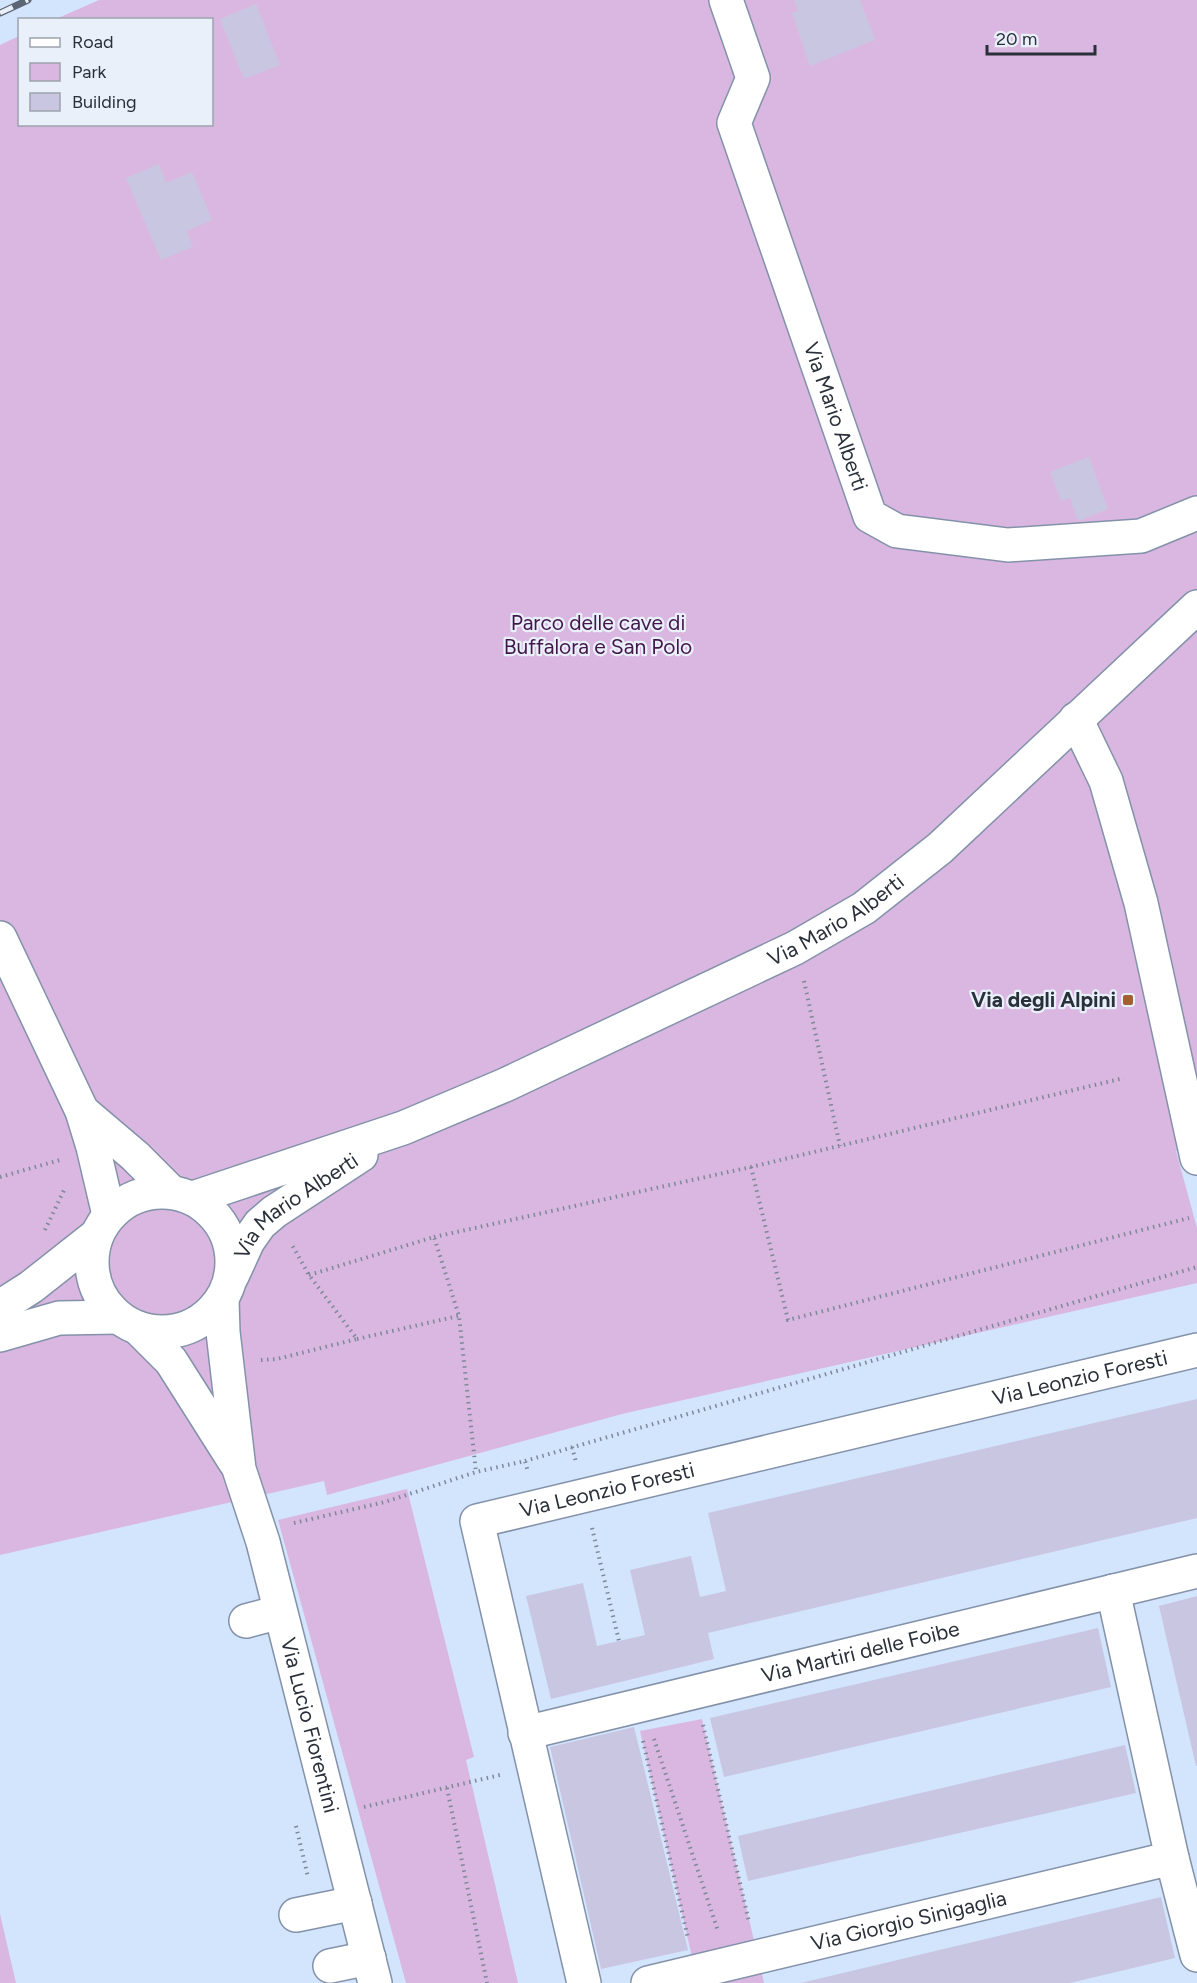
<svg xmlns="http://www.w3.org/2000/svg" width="1197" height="1983" font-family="Figtree,sans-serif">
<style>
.green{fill:#dab7e1}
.building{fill:#c9c6e2}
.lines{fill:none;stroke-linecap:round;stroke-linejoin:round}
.minor-casing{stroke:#8392a9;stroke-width:36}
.path{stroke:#7d8899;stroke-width:4;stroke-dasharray:1.5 4.5;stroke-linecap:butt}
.minor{stroke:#fff;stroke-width:33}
.rail-casing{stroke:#5c6573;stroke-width:7}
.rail{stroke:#e9f0fa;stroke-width:4.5;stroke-dasharray:14;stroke-linecap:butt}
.poi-dot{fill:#a35f2f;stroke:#e9f0fa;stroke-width:2}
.labels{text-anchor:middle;stroke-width:4.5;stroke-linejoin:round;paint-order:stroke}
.street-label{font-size:21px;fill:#2a3039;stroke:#e9f0fa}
.park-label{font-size:21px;fill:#42164b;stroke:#e9f0fa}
.poi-label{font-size:21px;font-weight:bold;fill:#2a3039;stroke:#e9f0fa;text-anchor:end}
</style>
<rect width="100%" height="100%" fill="#d3e4fd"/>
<!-- green -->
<path class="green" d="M99,0H1197V1146L1176,1151L1197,1228V1283L622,1414L327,1495L324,1481L0,1555V45L19,36L20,124H212V20L56,19Z
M407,1489L474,1757L466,1760L518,1983H406L278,1520Z
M702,1719L764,1983H698L640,1731Z
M0,1914L16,1983H0Z"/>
<!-- building -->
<path class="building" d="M794,0H860L875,40L810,66L792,13L798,11Z
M256,4L280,65L244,79L220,19Z
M159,164L166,183L192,172L212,220L187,231L193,247L161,260L126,178Z
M1089,457L1108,509L1078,521L1070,498L1061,501L1050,472Z
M1197,1399V1518L708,1633L714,1659L551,1699L526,1596L583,1583L597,1646L645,1635L630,1570L691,1556L700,1597L726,1591L708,1513Z
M1197,1596V1766H1196L1159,1606Z
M1098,1628L1111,1687L724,1777L710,1718Z
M634,1727L688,1950L601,1969L550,1747Z
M1125,1745L1136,1793L748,1881L738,1836Z
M1161,1897L1175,1958L1070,1983H801Z"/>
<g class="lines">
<defs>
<g id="minor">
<path id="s1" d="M726,0L753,78L734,123L870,516L897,531L1008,545L1141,536L1197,513"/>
<path d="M1076,719L1106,781L1141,903L1197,1158"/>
<path d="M0,938L82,1111L93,1147L109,1215"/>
<path d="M82,1111L135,1156L170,1191"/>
<circle cx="162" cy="1262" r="70"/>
<path id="s2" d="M193,1198L403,1128L505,1085L795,948L864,908L940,848L1197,607"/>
<path id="s3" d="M232,1276L248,1241L260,1224L274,1212L361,1155"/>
<path id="s4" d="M222,1300L223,1332L239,1469L263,1542L375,1983"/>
<path d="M0,1307L31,1287L97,1235"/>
<path d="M138,1328L171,1361L235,1462"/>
<path d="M0,1335L59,1318L118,1317"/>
<path d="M246,1621L280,1612"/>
<path id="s5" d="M525,1733L1197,1571"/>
<path d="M1172,1858L1197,1955"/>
<path d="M296,1915L355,1903"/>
<path d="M330,1966L369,1958"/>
<path id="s6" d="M584,1983L477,1521L1197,1350"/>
<path id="s7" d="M648,1983L1172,1858L1113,1591"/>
</g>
</defs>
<!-- minor casing -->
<use href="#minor" class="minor-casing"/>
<!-- path -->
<path class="path" d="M804,981L840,1146
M751,1167L788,1320L1189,1218
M0,1177L60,1160
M45,1230L65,1188
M434,1237L751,1167L1124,1078
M309,1275L434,1237L459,1316L476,1472
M357,1339L458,1316
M261,1360L277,1359L357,1339L309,1275L291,1243
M572,1447L576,1462
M525,1461L1197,1267
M294,1523L385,1502L476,1472L525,1461L528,1472
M592,1528L619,1641
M703,1725L749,1922
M654,1739L718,1931
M643,1741L688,1938
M447,1788L487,1983
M364,1807L500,1775
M296,1826L308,1877"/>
<!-- minor -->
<use href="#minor" class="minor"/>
<defs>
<path id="rail" d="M0,13L28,0"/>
</defs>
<!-- rail casing -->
<use href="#rail" class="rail-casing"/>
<!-- rail -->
<use href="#rail" class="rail"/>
</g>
<!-- markers -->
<rect class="poi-dot" x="1122" y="994" width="12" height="12" rx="3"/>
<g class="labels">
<!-- street labels -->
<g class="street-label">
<text dy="7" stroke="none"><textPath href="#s1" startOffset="442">Via Mario Alberti</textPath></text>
<text dy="7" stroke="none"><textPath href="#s2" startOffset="702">Via Mario Alberti</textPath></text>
<text dy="7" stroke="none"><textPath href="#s3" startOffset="98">Via Mario Alberti</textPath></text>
<text dy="7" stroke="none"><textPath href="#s6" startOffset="1094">Via Leonzio Foresti</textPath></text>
<text dy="7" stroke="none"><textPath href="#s6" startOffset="608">Via Leonzio Foresti</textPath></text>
<text dy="7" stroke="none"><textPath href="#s5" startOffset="345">Via Martiri delle Foibe</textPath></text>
<text dy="7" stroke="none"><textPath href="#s4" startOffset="436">Via Lucio Fiorentini</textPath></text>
<text dy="7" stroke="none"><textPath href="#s7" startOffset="268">Via Giorgio Sinigaglia</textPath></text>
</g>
<!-- park labels -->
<g class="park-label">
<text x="598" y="630">Parco delle cave di<tspan x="598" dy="24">Buffalora e San Polo</tspan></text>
</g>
<!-- poi labels -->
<g class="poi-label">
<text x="1116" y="1007">Via degli Alpini</text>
</g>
</g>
<!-- legend -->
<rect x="18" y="18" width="195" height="108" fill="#e9f0fa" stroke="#9da3ad" stroke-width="1.5"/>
<rect x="30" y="38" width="30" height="9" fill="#ffffff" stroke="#9da3ad" stroke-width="1.5"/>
<text x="72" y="48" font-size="18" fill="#2a3039">Road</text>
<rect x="30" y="63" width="30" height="18" fill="#dab7e1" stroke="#9da3ad" stroke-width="1.5"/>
<text x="72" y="78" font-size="18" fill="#2a3039">Park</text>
<rect x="30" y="93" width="30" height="18" fill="#c9c6e2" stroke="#9da3ad" stroke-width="1.5"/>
<text x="72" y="108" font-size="18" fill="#2a3039">Building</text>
<!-- scale -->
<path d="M987 45v9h108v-9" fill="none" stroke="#2a3039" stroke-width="3"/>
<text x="996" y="45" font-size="18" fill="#2a3039" stroke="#e9f0fa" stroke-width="4.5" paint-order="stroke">20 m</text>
</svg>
